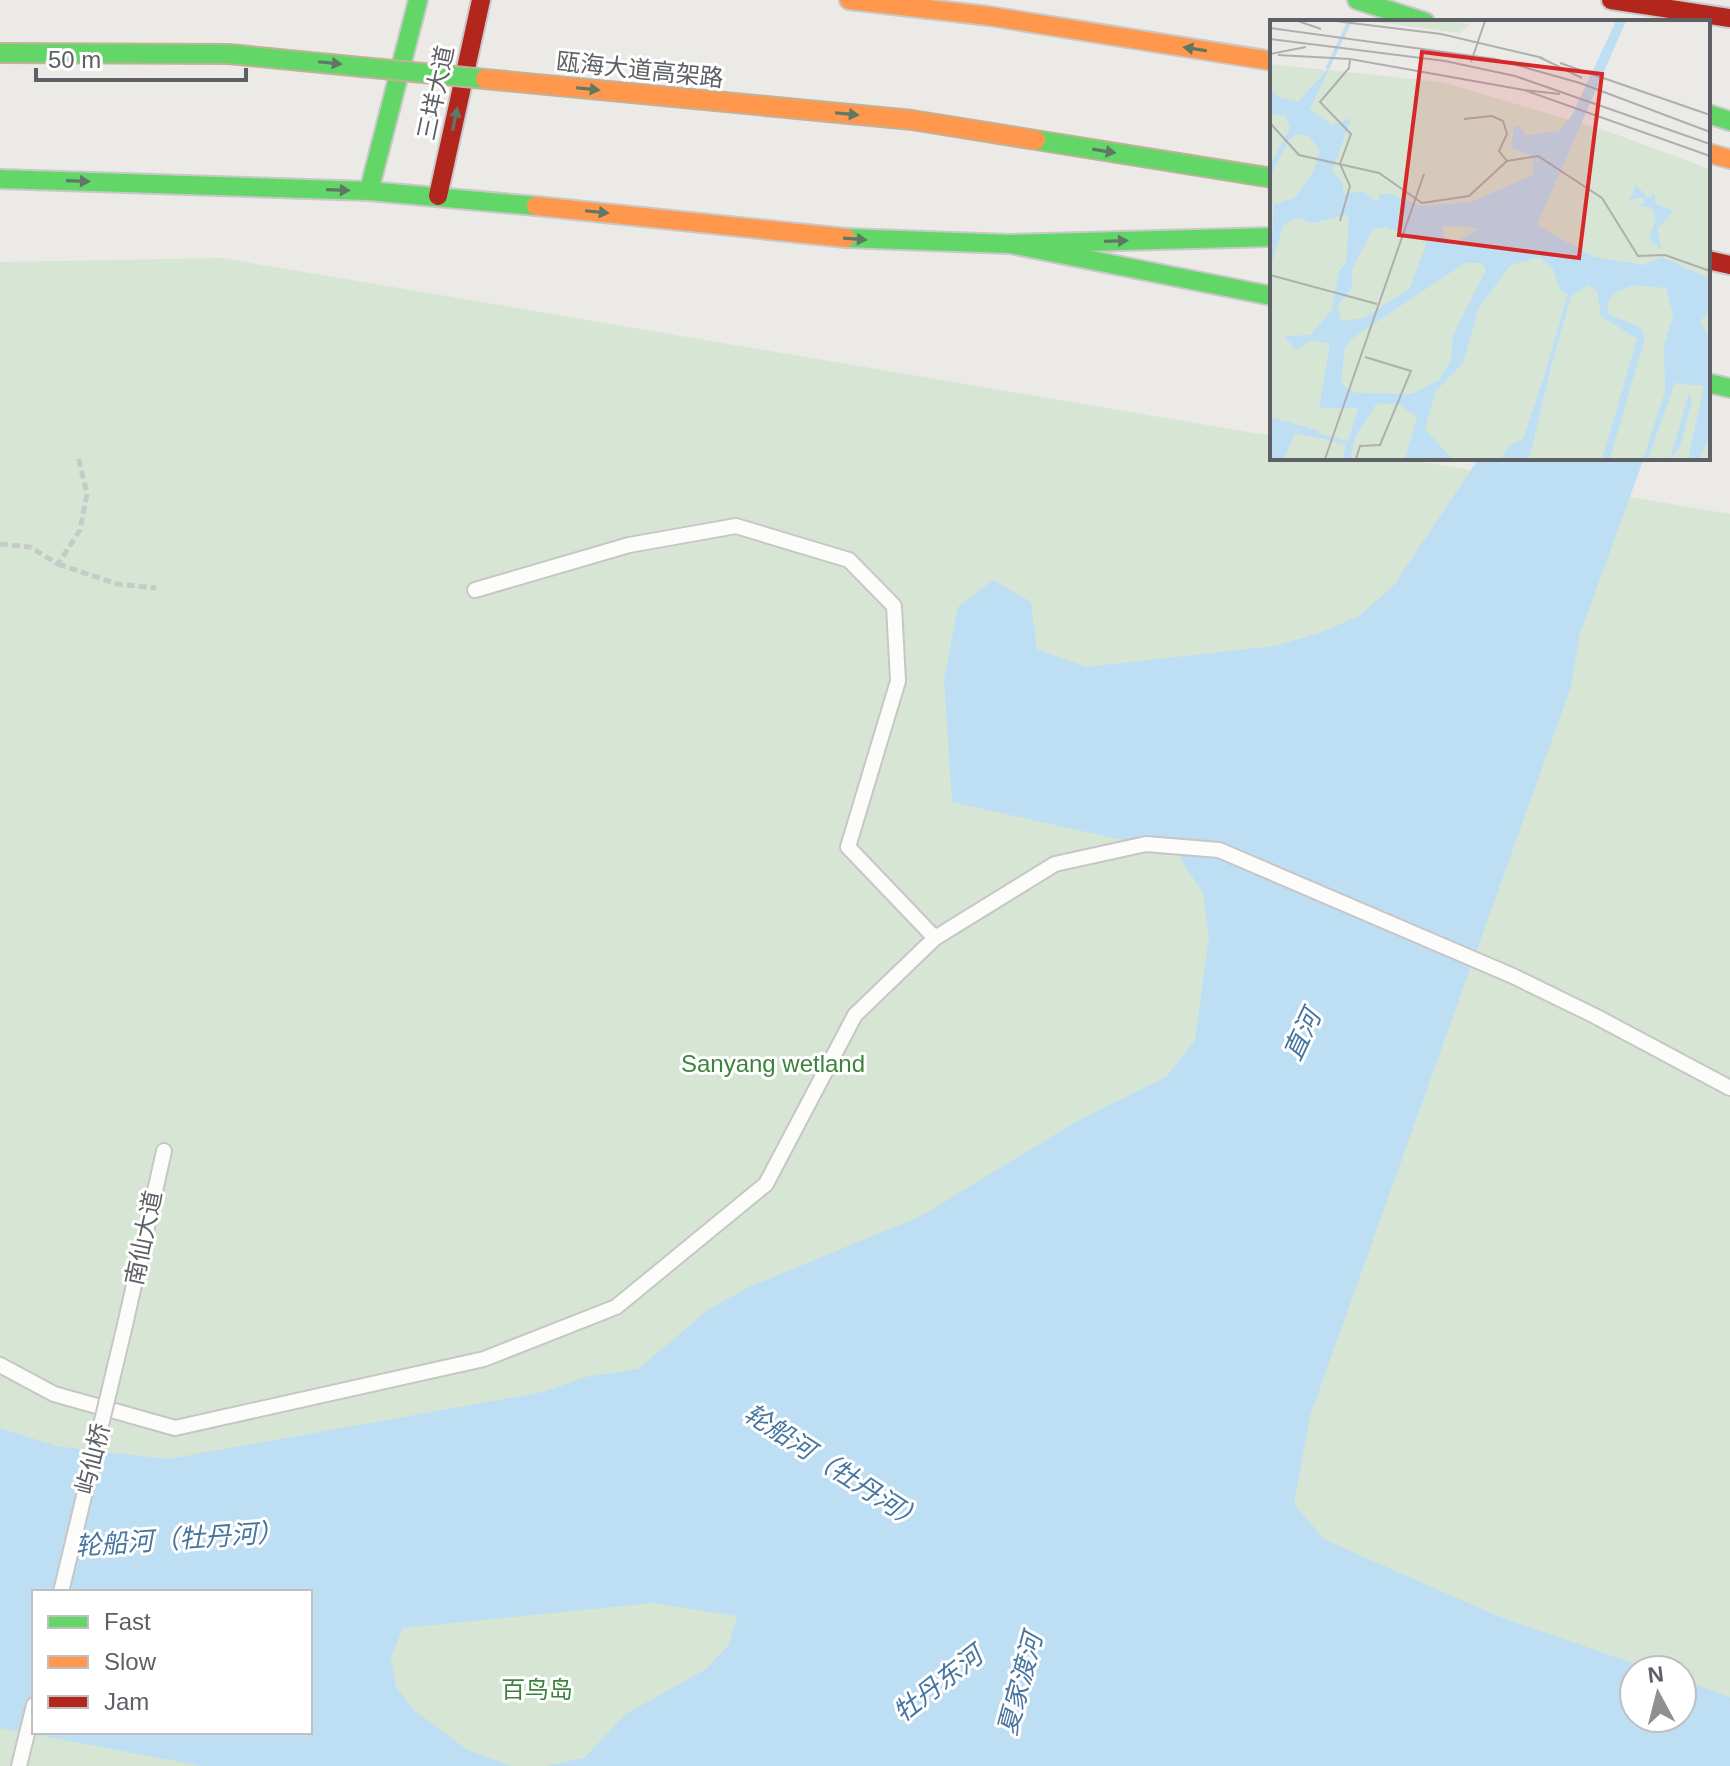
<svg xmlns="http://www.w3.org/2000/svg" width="1730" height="1766" font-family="Arial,'Noto Sans SC',sans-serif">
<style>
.green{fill:#d7e6d4;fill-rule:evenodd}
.water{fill:#bedef3;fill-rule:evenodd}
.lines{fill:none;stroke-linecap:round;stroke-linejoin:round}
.lane-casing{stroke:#c6c6c7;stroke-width:18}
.fast-casing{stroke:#c9c8c8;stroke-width:22}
.slow-casing{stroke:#c9c8c8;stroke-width:22}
.jam-casing{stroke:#c9c8c8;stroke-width:22}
.path{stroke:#c6cac8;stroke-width:5;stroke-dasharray:8 4;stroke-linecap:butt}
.lane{stroke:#fcfcfb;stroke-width:14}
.fast{stroke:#63d668;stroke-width:18}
.slow{stroke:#ff974d;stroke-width:18}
.jam{stroke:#b3261e;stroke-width:18}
.lane-bridge-casing{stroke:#c6c6c7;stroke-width:18;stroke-linecap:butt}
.fast-bridge-casing{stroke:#c1b297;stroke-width:22;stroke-linecap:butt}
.slow-bridge-casing{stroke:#c1b297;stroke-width:22;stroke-linecap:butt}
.lane-bridge{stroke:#fcfcfb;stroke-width:14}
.fast-bridge{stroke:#63d668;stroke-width:18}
.slow-bridge{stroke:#ff974d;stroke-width:18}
.oneway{fill:#5e7865}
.labels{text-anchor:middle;stroke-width:6;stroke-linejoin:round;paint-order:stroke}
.street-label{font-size:24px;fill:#5d6064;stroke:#fff}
.park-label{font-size:24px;fill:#3d833d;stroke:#fff}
.water-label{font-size:26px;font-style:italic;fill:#4675a0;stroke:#fff}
.inset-river{fill:none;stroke:#bedef3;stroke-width:4}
.inset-road{fill:none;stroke:#afafaf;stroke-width:2}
.view{fill:#d62828;fill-opacity:0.15;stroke:#d62828;stroke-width:4}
.inset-edge{fill:none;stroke:#5d6064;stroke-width:4}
</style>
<rect width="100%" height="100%" fill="#eceae7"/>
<!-- green -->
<path class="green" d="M222,258L1272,436V458H1400L1730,514V1766H0V262ZM34,1592H310V1732H34ZM1634,1670H1682V1718H1634Z"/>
<!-- water -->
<path class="water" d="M1479,458H1644L1579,637L1571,687L1310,1416L1294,1504L1325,1540L1500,1617L1653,1670H1634V1718H1682V1680L1730,1697V1766H545L584,1758L626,1714L706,1669L728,1646L737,1616L653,1603L403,1628L391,1658L396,1687L415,1711L466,1749L512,1766H202L0,1728V1428L56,1446L168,1459L543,1392L585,1377L638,1369L709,1309L749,1287L921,1216L1079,1120L1166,1077L1195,1040L1209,937L1203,893L1176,852L952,802L944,679L958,607L993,580L1031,602L1037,649L1086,667L1274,646L1317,634L1359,616L1394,585ZM34,1592H310V1732H34Z"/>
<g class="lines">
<defs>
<path id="lane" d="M475,590L629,545L736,526L849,560L894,606L898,681L848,847L935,938
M125,1325L164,1151
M0,1365L54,1394L175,1428L484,1359L616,1307L766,1184L855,1015L935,938L1055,864L1146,844L1219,850L1513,976L1595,1016L1730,1088
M19,1766L34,1705"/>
<path id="fast" d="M1357,0L1425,22
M1708,114L1730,121
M0,179L369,191L536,206
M369,191L418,0
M846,238L1010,244L1272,296
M1010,244L1272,237
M1708,383L1730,388"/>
<path id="slow" d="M849,0L989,16L1272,61
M1708,153L1730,159
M536,206L846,238"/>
<path id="jam" d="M1611,0L1730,18
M438,196L481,0
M1708,260L1730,265"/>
</defs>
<!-- lane casing -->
<use href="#lane" class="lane-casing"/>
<!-- fast casing -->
<use href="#fast" class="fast-casing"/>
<!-- slow casing -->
<use href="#slow" class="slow-casing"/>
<!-- jam casing -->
<use href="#jam" class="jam-casing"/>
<!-- path -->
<path class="path" d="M0,544L30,547L58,564L80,530L87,494L78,456
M58,564L117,584L156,588"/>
<!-- lane -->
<use href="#lane" class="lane"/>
<!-- fast -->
<use href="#fast" class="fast"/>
<!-- slow -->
<use href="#slow" class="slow"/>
<!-- jam -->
<use href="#jam" class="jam"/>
<defs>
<path id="lane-bridge" d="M61,1592L125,1325"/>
<path id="fast-bridge" d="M0,53L229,54L485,79
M1036,140L1272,178"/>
<path id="slow-bridge" d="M485,79L912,120L1036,140"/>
</defs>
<!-- lane-bridge casing -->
<use href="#lane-bridge" class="lane-bridge-casing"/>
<!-- fast-bridge casing -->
<use href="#fast-bridge" class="fast-bridge-casing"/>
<!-- slow-bridge casing -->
<use href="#slow-bridge" class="slow-bridge-casing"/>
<!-- lane-bridge -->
<use href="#lane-bridge" class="lane-bridge"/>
<!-- fast-bridge -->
<use href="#fast-bridge" class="fast-bridge"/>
<!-- slow-bridge -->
<use href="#slow-bridge" class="slow-bridge"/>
</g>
<!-- one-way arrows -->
<defs><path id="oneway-solid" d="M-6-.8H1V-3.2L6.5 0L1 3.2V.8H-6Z" transform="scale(2)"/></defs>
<g class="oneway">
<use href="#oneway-solid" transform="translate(1195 49) rotate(-171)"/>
<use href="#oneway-solid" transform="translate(330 63) rotate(6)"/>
<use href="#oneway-solid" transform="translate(588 89) rotate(6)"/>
<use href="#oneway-solid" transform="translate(847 114) rotate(6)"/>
<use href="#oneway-solid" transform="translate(455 119) rotate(-78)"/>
<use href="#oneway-solid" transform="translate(1104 151) rotate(9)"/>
<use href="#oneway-solid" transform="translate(78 181) rotate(2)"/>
<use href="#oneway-solid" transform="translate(338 190) rotate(2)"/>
<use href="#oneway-solid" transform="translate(597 212) rotate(6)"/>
<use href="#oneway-solid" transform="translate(855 239) rotate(4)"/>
<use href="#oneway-solid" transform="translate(1116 241) rotate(-2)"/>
</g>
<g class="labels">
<!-- street labels -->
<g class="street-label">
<text transform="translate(640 70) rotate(6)" y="8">瓯海大道高架路</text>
<text transform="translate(436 93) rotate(-78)" y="8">三垟大道</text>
<text transform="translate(144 1238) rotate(-78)" y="8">南仙大道</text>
<text transform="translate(93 1459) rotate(-76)" y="8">屿仙桥</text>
</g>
<!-- park labels -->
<g class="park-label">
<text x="773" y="1072">Sanyang wetland</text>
<text x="537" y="1698">百鸟岛</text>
</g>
<!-- water labels -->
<g class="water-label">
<text transform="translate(1302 1035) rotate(-65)" y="9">直河</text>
<text transform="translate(834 1467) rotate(33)" y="9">轮船河（牡丹河）</text>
<text transform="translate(179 1539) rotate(-4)" y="9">轮船河（牡丹河）</text>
<text transform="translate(938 1684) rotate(-38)" y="9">牡丹东河</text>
<text transform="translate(1020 1684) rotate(-75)" y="9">夏家渡河</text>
</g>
</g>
<!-- overview -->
<g transform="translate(1270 20)">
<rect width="440" height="440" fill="#eceae7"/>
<path d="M98,1H182L201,4L190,13ZM0,44L172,62L337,111L440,149V439H0Z" fill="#d7e6d4"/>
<path d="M346,1H356L267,205L324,237L375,245L392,237L440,259V289L430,302L440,318V417L429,439H418L434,366L405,363L378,439H373L395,371L394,325L403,296L396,268L363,265L343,274L337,284L339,294L371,308L375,317L340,439H332L367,319L331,296L327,271L319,265L301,276L290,271L283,249L270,237L241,245L209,287L193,343L165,372L155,409L182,439H135L147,397L130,385L107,383L86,416L80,439H72L88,388H49L60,324L42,320L26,330L14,316L40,315L62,290L69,251L76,243L79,199L76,195L43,203L28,198L14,204L0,248L4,184L25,178L44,150L50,130L39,116L28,114L19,120L0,156V145L20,108L15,96L0,93V68L8,77L28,82L61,45L40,89L62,105L81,98L62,152L72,162L74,174L93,171L107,182L110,174H121L151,186L201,182L263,155V136L241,128L244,107L248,105L256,115L289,111L302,95ZM173,206L199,207L208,209L184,223L173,215ZM115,207L157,222L140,268L94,298L71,301L67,286L82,268V249L103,209ZM195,243H212L216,250L183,315L181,340L169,360L142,374L86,373L71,364L75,327L84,317ZM366,165L379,179L384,173L386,184L404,191L388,208L391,230L379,219L386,198L381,187L369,186L375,181L372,177L359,180ZM277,347L281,348L259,439H231L239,426L253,419ZM419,373L422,382L410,427L400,439ZM0,397L47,410L51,419L25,413L14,439H0Z" fill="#bedef3" fill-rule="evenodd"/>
<path class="inset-river" d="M57,49L79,3M277,353L301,270M44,414L80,424"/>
<path class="inset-road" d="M28,1L51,9M65,1L171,14L273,38M0,8L225,39L310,63L440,112M0,19L175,41L245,56L440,124M0,34L36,27M8,35L80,39L254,70L440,136M269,37L312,58M201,42L215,1M290,43L440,95M254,70L290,74M194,99L222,96L233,101L237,114L229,131L237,141M0,103L29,135L109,153L152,183L199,176L237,141L268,136L332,178L368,236L395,235L440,251M70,201L80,166L70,144L81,114L50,82L79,48L80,40M0,255L107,284M55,439L154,154M86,439L90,426L110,425L141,351L95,337"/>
<path class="view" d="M152,32L332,54L309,238L129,215Z"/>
<rect width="440" height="440" class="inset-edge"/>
</g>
<!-- legend -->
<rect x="32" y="1590" width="280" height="144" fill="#ffffff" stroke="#bebfc1" stroke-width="2"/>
<rect x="48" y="1616" width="40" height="12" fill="#63d668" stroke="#bebfc1" stroke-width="2"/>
<text x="104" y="1630" font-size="24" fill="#5d6064">Fast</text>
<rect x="48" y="1656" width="40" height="12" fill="#ff974d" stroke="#bebfc1" stroke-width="2"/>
<text x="104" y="1670" font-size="24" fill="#5d6064">Slow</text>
<rect x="48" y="1696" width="40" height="12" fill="#b3261e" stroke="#bebfc1" stroke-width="2"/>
<text x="104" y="1710" font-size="24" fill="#5d6064">Jam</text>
<!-- north arrow -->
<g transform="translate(1658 1694) rotate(353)"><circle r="38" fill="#ffffff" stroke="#bebfc1" stroke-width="2"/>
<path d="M0-6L14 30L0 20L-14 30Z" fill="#8f9092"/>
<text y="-12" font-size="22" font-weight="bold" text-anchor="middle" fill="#5d6064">N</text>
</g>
<!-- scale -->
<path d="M36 68v12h210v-12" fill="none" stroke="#5d6064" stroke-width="4"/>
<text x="48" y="68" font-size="24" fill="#5d6064" stroke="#ffffff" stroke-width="6" paint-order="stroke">50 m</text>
</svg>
